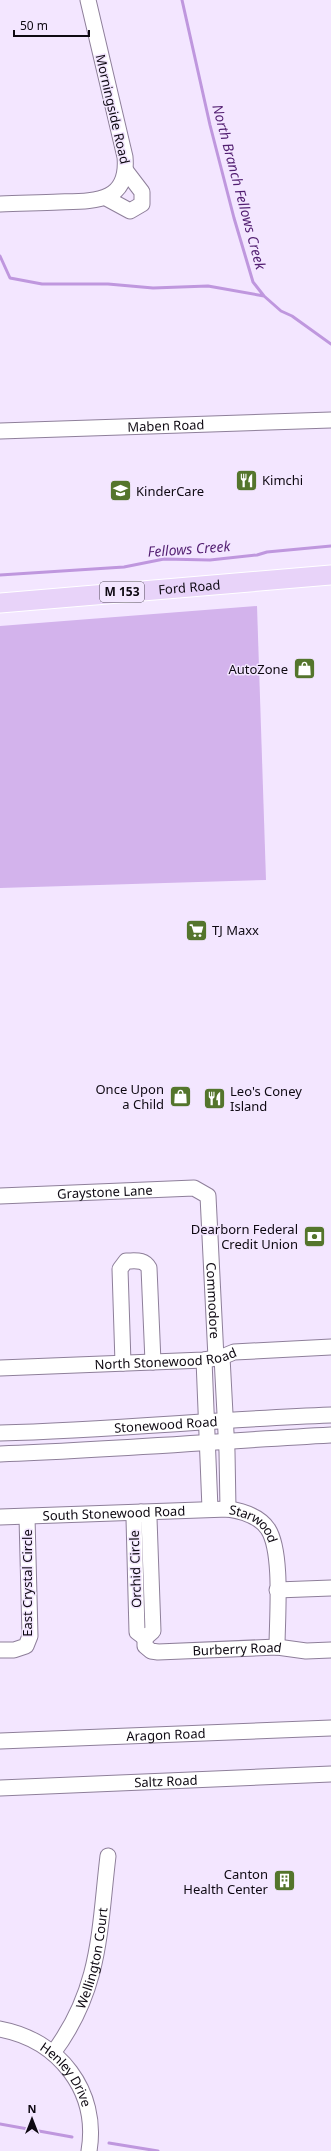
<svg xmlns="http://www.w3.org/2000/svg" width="331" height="2151" font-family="'Noto Sans',sans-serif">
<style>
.green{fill:#d3b3ec}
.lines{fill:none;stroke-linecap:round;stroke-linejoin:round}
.stream{stroke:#bf97de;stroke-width:3}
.minor-casing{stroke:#8e7f9a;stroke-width:17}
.major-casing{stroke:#fff;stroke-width:21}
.minor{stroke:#fff;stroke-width:15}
.major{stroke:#e8d3f9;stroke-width:19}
.labels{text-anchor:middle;stroke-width:3;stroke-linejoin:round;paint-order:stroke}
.shield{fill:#f3e6ff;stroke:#534b59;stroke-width:1}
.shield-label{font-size:12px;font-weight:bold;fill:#0e0912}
.street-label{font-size:13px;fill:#0e0912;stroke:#f3e6ff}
.poi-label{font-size:13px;fill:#0e0912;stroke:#f3e6ff;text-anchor:start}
.water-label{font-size:14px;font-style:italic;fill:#521e71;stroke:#f3e6ff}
</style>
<rect width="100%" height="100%" fill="#f3e6ff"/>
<!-- green -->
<path class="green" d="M257,606L266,880L0,888V626Z"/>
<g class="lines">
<!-- stream -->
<path class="stream" d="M182,0L210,125L234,218L253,282L264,296L281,311L292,316L331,344
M0,256L10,278L42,284H108L153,288L208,286L264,296
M0,575L124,567L164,559L210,560L257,555L267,552L331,546
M0,2124L72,2137
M109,2143L158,2151"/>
<defs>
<g id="minor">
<path d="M106,198L130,211L142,204V192L126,171"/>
<path d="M0,204C20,203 39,203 59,202C94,201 129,203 125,157L88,0"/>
<path id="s1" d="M0,431L331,420"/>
<path id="s2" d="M0,1196L194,1188L208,1196L216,1358"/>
<path d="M222,1357L227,1452L228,1509"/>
<path d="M204,1360L210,1509"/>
<path d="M123,1363L120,1269L126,1261C136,1261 144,1259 149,1268L153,1362"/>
<path id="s3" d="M0,1368L204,1360L222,1357L234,1352L331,1347"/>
<path id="s4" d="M0,1433C111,1430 220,1419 331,1415"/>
<path d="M0,1454C110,1450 221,1441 331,1435"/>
<path d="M141,1512L149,1518L153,1631L145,1638L137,1632L134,1519Z"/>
<path id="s5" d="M0,1517L228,1509C242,1511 259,1516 268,1529C283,1552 277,1619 277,1647"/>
<path d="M277,1590L331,1588"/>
<path id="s6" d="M145,1638V1646L151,1651L158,1652L277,1647L306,1651L331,1650"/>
<path d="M0,1650H14L26,1646L30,1636L27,1517"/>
<path id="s7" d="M0,1741L331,1728"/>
<path id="s8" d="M0,1788L331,1774"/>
<path id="s9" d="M0,2029C59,2040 99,2091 89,2151"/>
<path id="s10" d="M53,2053C101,1989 99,1931 108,1856"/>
</g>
<g id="major">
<path id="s11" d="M0,603L331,575"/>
</g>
</defs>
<!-- minor casing -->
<use href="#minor" class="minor-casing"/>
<!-- major casing -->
<use href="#major" class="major-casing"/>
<!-- minor -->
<use href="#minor" class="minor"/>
<!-- major -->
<use href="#major" class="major"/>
</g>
<!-- icons -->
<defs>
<symbol id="restaurant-square" viewBox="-11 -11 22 22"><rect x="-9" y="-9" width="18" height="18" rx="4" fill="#54752c" stroke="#f3e6ff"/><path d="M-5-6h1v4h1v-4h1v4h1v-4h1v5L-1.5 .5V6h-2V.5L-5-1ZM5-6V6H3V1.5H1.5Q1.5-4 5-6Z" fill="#fff"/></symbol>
<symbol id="school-square" viewBox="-11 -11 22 22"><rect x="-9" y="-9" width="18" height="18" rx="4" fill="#54752c" stroke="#f3e6ff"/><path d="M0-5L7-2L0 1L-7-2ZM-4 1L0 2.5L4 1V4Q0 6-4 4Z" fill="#fff"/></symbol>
<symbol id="shop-square" viewBox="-11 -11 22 22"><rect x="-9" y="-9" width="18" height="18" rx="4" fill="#54752c" stroke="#f3e6ff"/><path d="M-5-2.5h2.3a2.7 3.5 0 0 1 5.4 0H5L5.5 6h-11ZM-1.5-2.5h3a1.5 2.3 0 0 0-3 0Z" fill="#fff"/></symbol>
<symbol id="supermarket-square" viewBox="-11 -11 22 22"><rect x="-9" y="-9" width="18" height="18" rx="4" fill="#54752c" stroke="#f3e6ff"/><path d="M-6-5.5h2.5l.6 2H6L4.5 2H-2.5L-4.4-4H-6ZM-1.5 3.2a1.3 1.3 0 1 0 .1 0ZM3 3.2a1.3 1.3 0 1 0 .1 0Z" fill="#fff"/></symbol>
<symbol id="bank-square" viewBox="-11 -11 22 22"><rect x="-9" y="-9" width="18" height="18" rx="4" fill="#54752c" stroke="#f3e6ff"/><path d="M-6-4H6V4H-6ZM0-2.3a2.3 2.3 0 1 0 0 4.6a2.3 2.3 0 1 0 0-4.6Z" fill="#fff"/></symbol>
<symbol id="building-square" viewBox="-11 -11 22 22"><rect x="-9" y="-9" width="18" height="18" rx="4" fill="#54752c" stroke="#f3e6ff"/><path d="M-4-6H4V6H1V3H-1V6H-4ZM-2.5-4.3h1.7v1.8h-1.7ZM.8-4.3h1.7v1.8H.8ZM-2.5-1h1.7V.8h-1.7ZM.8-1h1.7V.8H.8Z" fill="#fff"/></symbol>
</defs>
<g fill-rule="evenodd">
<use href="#restaurant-square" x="234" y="468" width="25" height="25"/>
<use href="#school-square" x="108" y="478" width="25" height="25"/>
<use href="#shop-square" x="292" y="656" width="25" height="25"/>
<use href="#supermarket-square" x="184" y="918" width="25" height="25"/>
<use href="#shop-square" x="168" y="1084" width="25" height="25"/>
<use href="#restaurant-square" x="202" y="1086" width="25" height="25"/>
<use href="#bank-square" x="302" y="1224" width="25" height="25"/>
<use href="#building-square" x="272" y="1868" width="25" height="25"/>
</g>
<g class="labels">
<!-- shield labels -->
<rect class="shield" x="100" y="582" width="44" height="20" rx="3"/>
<g class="shield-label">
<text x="122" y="596">M 153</text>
</g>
<!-- street labels -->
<g class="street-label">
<text transform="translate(113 109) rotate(77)" y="5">Morningside Road</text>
<text dy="5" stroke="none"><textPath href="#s1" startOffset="166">Maben Road</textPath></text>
<text dy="5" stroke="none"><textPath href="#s11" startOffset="190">Ford Road</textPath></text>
<text dy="5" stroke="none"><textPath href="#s2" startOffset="105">Graystone Lane</textPath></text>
<text dy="5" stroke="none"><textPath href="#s2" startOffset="315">Commodore</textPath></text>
<text dy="5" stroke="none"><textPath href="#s3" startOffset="166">North Stonewood Road</textPath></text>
<text dy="5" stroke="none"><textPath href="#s4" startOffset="166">Stonewood Road</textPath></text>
<text dy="5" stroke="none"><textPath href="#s5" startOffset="114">South Stonewood Road</textPath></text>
<text dy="5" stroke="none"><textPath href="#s5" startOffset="259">Starwood</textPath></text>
<text transform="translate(135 1569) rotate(-92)" y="5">Orchid Circle</text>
<text transform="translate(27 1583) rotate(-90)" y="5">East Crystal Circle</text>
<text dy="5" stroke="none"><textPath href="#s6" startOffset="102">Burberry Road</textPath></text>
<text dy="5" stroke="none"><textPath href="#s7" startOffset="166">Aragon Road</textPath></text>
<text dy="5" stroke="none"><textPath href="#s8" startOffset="166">Saltz Road</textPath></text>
<text dy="5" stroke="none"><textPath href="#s10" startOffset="104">Wellington Court</textPath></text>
<text dy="5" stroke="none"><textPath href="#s9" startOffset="84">Henley Drive</textPath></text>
</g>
<!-- poi labels -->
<g class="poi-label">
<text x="262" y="485">Kimchi</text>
<text x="136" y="496">KinderCare</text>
<text x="288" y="674" text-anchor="end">AutoZone</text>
<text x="212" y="935">TJ Maxx</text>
<text x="164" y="1094" text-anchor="end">Once Upon<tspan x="164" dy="15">a Child</tspan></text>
<text x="230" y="1096">Leo's Coney<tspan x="230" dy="15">Island</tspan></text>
<text x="298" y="1234" text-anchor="end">Dearborn Federal<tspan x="298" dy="15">Credit Union</tspan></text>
<text x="268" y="1879" text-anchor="end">Canton<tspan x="268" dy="15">Health Center</tspan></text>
</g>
<!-- water labels -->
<g class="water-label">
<text transform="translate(239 187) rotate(75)" y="5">North Branch Fellows Creek</text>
<text transform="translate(189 549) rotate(-4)" y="5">Fellows Creek</text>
</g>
</g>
<!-- north arrow -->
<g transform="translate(32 2119)" stroke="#f3e6ff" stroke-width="3" paint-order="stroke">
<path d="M0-3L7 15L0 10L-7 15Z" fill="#0e0912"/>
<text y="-6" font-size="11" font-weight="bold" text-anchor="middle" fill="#0e0912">N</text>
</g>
<!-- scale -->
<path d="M14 30v6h75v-6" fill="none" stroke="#0e0912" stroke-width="2"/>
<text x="20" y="30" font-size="12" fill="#0e0912" stroke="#f3e6ff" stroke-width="3" paint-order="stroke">50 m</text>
</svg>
